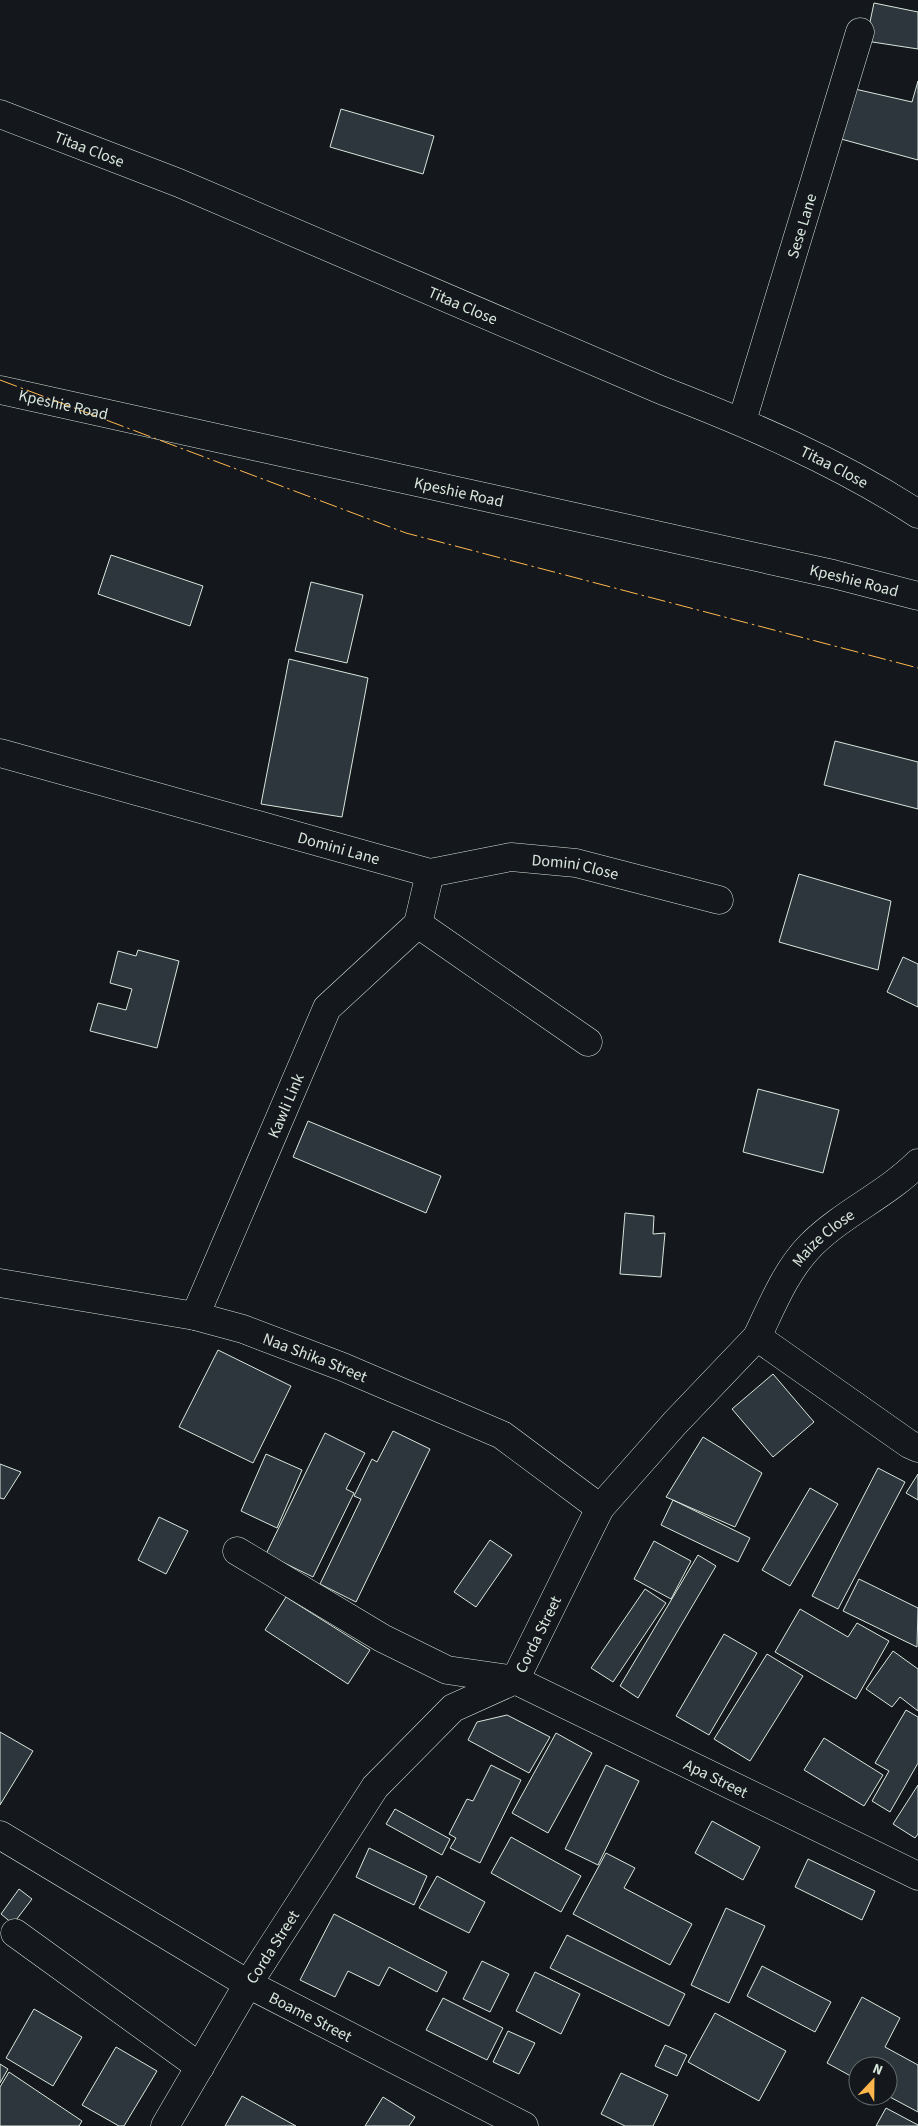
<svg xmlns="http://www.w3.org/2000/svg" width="918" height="2126" font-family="'Source Sans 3',sans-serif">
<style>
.building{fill:#2c363c;stroke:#d8e6dc}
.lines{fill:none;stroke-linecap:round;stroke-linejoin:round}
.minor-casing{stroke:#d8e6dc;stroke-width:29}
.minor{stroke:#14181c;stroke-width:28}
.power{stroke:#ffb74d;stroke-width:1;stroke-dasharray:18 4 2.5 4;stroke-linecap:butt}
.labels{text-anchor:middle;stroke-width:4;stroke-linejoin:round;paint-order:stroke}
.street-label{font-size:16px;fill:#d8e6dc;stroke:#14181c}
</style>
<rect width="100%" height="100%" fill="#14181c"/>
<!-- building -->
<path class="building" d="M874,3L918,12V49L866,41Z
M918,81V160L830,136L846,87L912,102Z
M341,109L434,136L423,174L330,147Z
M111,555L203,586L190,626L98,594Z
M311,582L363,595L347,663L295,651Z
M289,659L368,678L342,817L261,804Z
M835,741L918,762V809L824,785Z
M799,874L891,901L878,970L779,942Z
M138,950L179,961L157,1048L90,1031L98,1003L126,1010L132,989L110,983L118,951L136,956Z
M903,957L918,964V1007L887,992Z
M758,1089L839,1110L823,1173L743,1152Z
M308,1121L441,1176L426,1213L293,1157Z
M625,1213L654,1216L653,1234L665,1233L661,1277L620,1274Z
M218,1350L291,1386L253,1463L179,1427Z
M773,1374L814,1422L773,1457L732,1409Z
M393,1431L430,1449L356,1602L320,1584L361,1499L354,1496L372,1459L377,1462Z
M325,1433L365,1453L346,1489L354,1493L313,1577L266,1554Z
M703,1437L762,1473L735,1527L666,1497Z
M266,1454L302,1470L277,1528L241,1511Z
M0,1464L21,1472L4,1499L0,1498Z
M878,1468L905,1482L838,1609L812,1596Z
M918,1474V1500L906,1493Z
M810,1488L838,1504L790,1586L762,1570Z
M673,1500L750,1538L738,1562L661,1525Z
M159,1517L188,1531L166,1574L138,1560Z
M490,1540L512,1555L476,1607L454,1592Z
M654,1541L691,1561L671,1599L634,1579Z
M698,1555L716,1566L638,1698L620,1686Z
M859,1579L918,1608L917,1647L843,1611Z
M645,1589L666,1603L613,1682L591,1668Z
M286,1597L370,1650L348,1684L265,1630Z
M800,1609L848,1637L857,1623L889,1641L856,1699L775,1652Z
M724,1634L757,1653L709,1735L676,1716Z
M893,1651L918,1669V1711L900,1697L892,1707L866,1689Z
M767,1654L803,1676L750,1761L714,1739Z
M906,1710L918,1717V1763L890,1812L872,1801L889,1771L875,1763Z
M507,1715L550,1737L529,1773L468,1740L477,1722Z
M0,1732L33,1751L0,1805Z
M556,1733L592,1753L548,1833L512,1813Z
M824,1738L883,1775L864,1806L804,1770Z
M491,1765L521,1780L480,1863L450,1848L456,1838L449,1834L467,1799L473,1801Z
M606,1765L639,1781L598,1865L565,1849Z
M918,1785V1834L915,1838L893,1824Z
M395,1809L450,1839L442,1855L386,1824Z
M712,1821L760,1847L743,1880L695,1853Z
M511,1837L581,1876L561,1912L491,1873Z
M369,1848L427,1876L414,1905L356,1877Z
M606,1853L635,1868L624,1888L692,1924L670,1965L573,1914Z
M808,1859L875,1891L862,1920L795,1887Z
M437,1876L485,1902L469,1933L419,1908Z
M19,1889L32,1899L13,1924L1,1914Z
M726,1908L765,1926L729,2003L691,1985Z
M334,1914L447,1972L437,1992L389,1967L379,1986L348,1971L335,1997L300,1980Z
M567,1935L685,1994L669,2026L550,1968Z
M482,1961L509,1974L490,2012L463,1999Z
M762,1966L831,2002L815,2032L747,1996Z
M535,1972L580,1994L561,2034L516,2011Z
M862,1997L900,2018L885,2047L918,2065V2112L888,2096V2066H858V2080L827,2063Z
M443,1998L503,2028L487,2060L426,2030Z
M34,2009L82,2037L53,2086L6,2058Z
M715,2013L786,2051L759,2101L688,2062Z
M508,2031L535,2043L519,2074L493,2062Z
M665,2045L687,2055L677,2076L655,2066Z
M116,2047L157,2071L124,2126H119L82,2105Z
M0,2064L8,2069L0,2083Z
M9,2072L82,2121L79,2126H0V2087Z
M621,2073L668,2095L653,2126H625L601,2114Z
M242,2096L296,2126H225Z
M383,2097L415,2117L409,2126H365Z
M886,2108L918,2125V2126H876Z"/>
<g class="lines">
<defs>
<g id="minor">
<path id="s1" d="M0,114L179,183L661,390C749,424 838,462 918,514"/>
<path id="s2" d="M0,390L833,574L918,596"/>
<path id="s3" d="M742,421L860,32"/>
<path id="s4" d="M0,753L430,873L511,857L576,863L719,900"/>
<path d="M418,924L588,1042"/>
<path d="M418,924L430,873"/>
<path id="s5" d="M0,1283L195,1316L243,1329L343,1367L502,1435L600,1508"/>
<path id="s6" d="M195,1316L327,1008L418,924"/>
<path id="s7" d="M757,1337C772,1306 786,1270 811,1245C843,1213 886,1195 918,1163"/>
<path id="s8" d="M237,1551L382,1638L447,1670L515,1680L918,1876"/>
<path id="s9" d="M0,1835L248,1984L524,2126"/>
<path d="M15,1933L200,2067"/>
<path id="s10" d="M165,2126L248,1984L375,1787L453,1708L515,1680L600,1508L675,1423L757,1337L909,1444L918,1448"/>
</g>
</defs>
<!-- minor casing -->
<use href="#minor" class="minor-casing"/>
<!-- minor -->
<use href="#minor" class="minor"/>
<!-- power -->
<path class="power" d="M0,380L406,533L918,668"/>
</g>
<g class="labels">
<!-- street labels -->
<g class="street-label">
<text dy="6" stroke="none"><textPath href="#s1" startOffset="96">Titaa Close</textPath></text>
<text dy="6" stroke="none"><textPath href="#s3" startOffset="204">Sese Lane</textPath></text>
<text dy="6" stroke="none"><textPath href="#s1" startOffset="501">Titaa Close</textPath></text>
<text dy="6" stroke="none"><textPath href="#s2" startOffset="65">Kpeshie Road</textPath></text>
<text dy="6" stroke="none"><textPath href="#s1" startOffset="906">Titaa Close</textPath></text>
<text dy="6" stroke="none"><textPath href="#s2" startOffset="470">Kpeshie Road</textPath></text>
<text dy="6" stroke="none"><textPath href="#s2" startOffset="875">Kpeshie Road</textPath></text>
<text dy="6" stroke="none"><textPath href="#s4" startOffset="352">Domini Lane</textPath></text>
<text dy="6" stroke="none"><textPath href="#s4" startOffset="594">Domini Close</textPath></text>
<text dy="6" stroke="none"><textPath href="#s6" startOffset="229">Kawli Link</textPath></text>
<text dy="6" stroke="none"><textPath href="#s7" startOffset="121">Maize Close</textPath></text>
<text dy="6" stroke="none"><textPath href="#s5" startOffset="325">Naa Shika Street</textPath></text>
<text dy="6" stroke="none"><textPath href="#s10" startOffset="629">Corda Street</textPath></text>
<text dy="6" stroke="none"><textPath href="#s8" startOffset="534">Apa Street</textPath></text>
<text dy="6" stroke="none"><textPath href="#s10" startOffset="209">Corda Street</textPath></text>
<text dy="6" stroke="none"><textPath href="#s9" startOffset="360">Boame Street</textPath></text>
</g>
</g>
<!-- north arrow -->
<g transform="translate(873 2081) rotate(22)"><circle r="24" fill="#14181c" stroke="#626a69"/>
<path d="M0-4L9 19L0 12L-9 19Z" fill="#ffb74d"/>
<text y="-8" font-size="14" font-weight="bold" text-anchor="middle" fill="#d8e6dc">N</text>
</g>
</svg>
